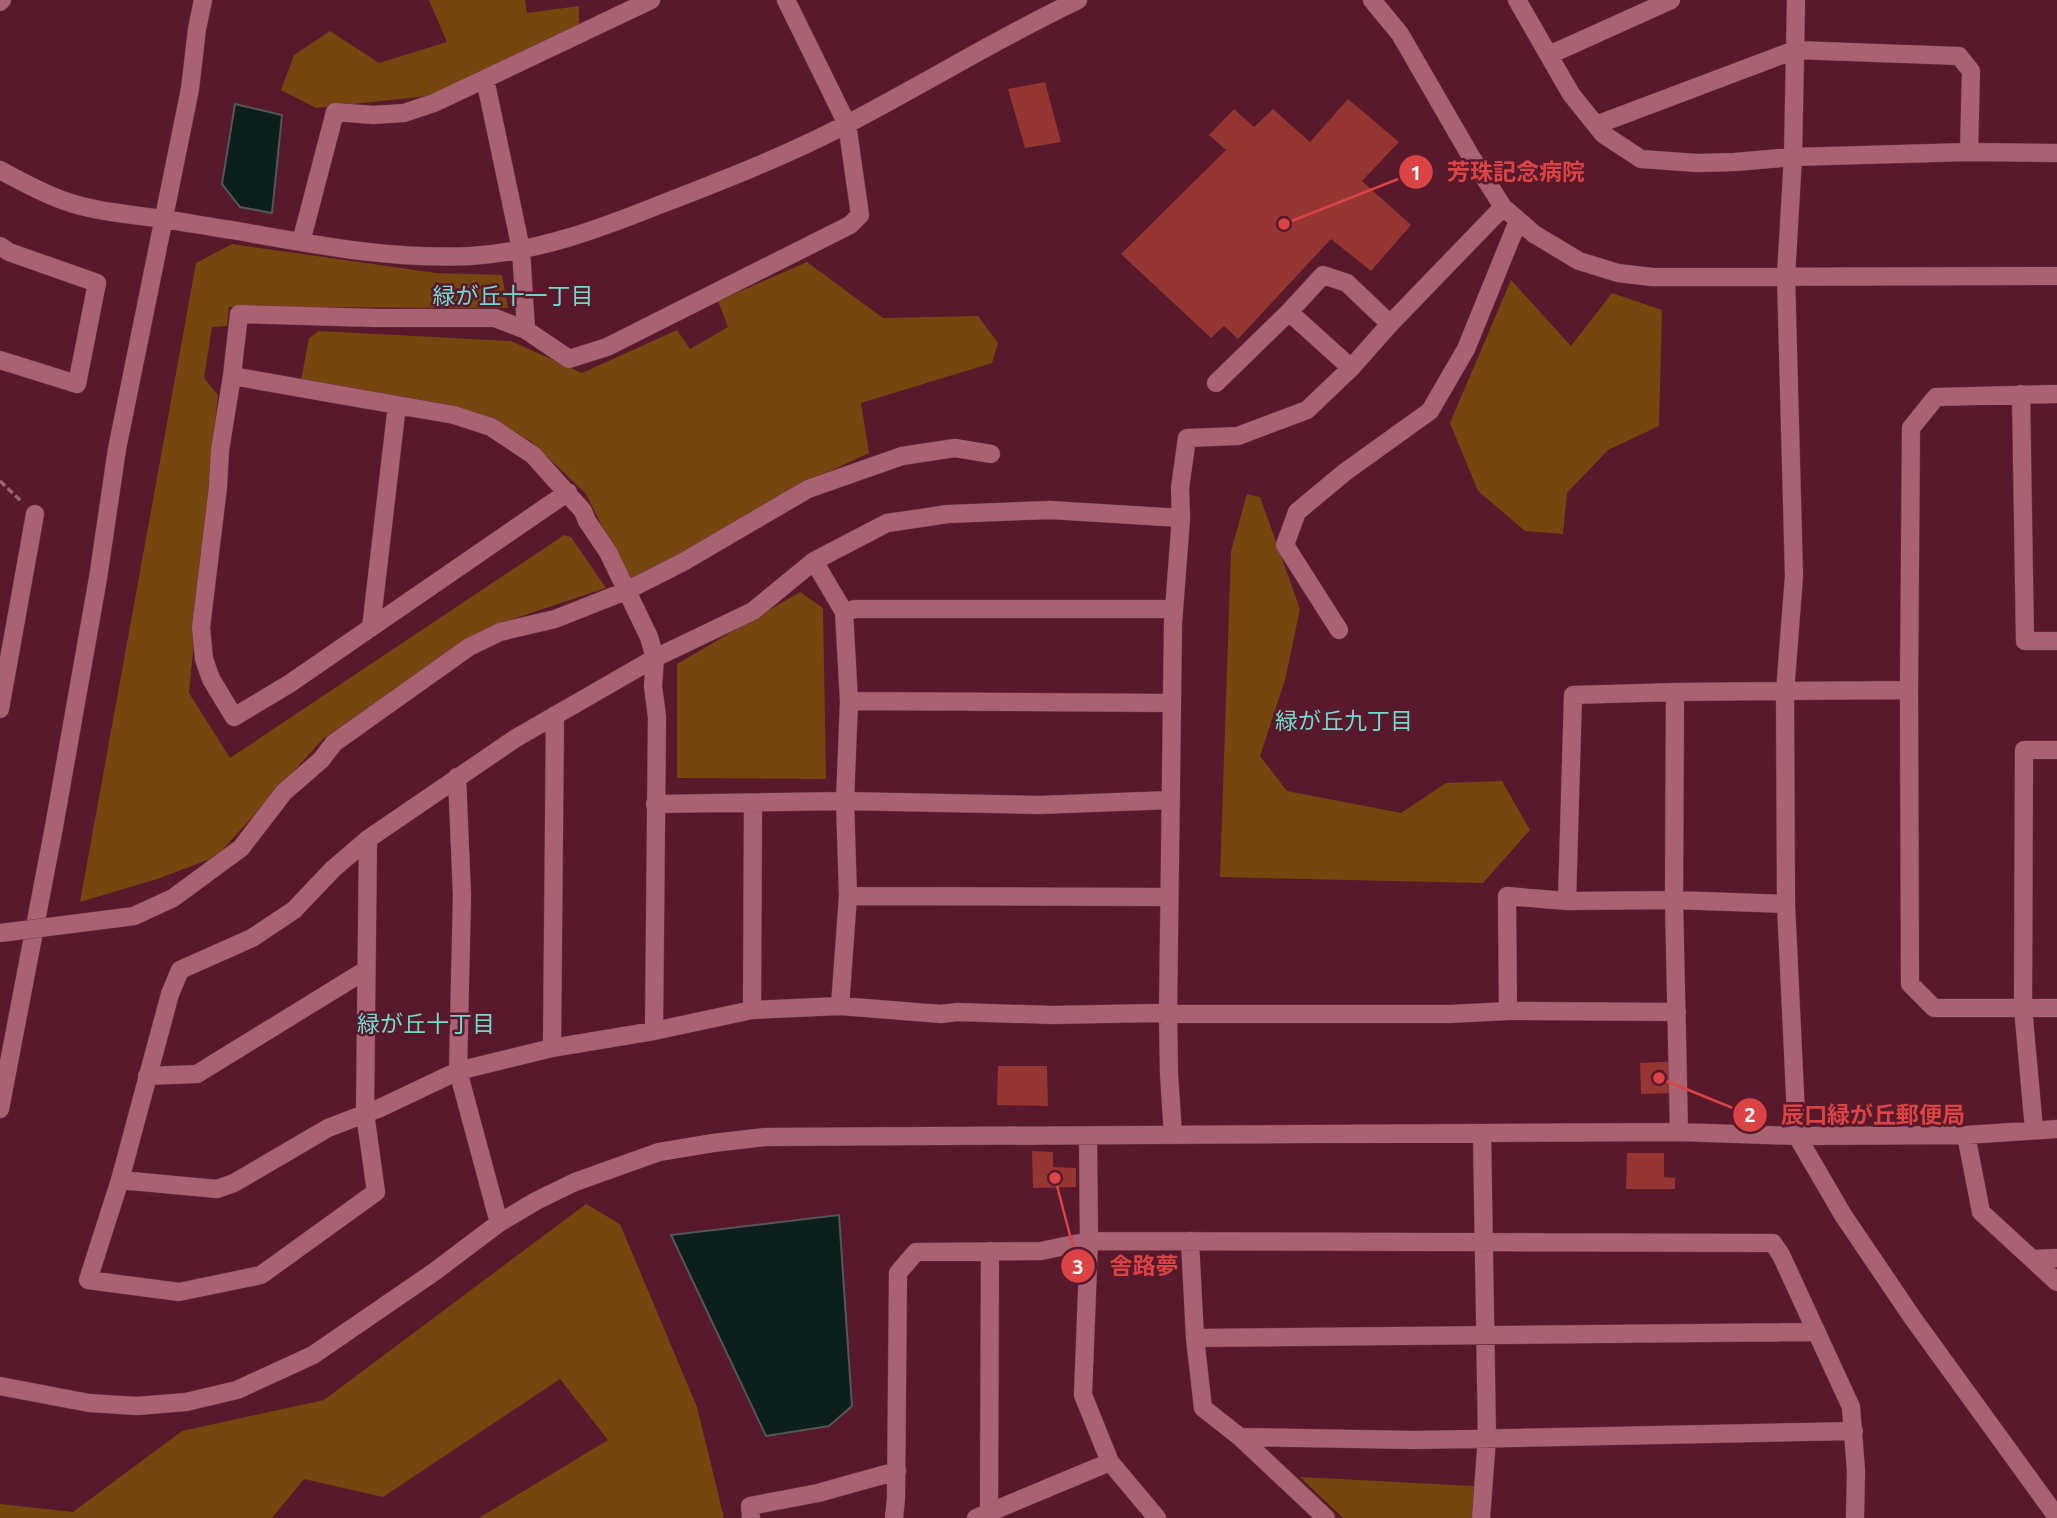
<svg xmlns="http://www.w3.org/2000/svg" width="2057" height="1518" font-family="Ubuntu,'Noto Sans JP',sans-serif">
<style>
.green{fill:#75470e}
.water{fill:#0c1f1d;stroke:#545758;stroke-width:2}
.building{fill:#953632}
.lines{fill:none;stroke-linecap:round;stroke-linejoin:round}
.minor-casing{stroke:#6c3949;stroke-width:19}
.path{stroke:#986672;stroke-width:3.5;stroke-dasharray:7 3.5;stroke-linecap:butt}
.minor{stroke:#a96272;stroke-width:18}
.minor-bridge-casing{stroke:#6c3949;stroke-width:19;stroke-linecap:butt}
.minor-bridge{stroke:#a96272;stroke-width:18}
.labels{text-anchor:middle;stroke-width:5;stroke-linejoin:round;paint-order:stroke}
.neighbourhood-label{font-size:23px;fill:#71dacf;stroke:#57192b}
.leader{fill:none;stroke:#dc4344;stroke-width:2.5}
.callout-dot{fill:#dc4344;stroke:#57192b;stroke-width:2.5}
.mark-label{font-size:21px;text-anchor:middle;font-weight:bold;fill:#fff}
.callout-label{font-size:23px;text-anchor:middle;font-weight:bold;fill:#dc4344;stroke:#57192b;stroke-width:5;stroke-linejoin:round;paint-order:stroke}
</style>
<rect width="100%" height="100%" fill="#57192b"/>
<!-- green -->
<path class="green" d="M429,0H525L527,13L579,6V24L438,95L316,108L281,90L294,55L330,31L379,63L447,42Z
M232,244L436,273L502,275L508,308L229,307L227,326L212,327L204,378L218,395L189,693L230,758L564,535L571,537L606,588L494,625L323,739L216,857L157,879L80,902L196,263Z
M807,262L883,318L978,316L998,343L992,363L861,403L869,453L811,480L630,583L586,494L531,441L490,420L301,380L309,338L319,331L511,341L582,373L677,330L690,349L728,327L718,301Z
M1511,280L1571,346L1612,293L1662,310L1659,426L1608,450L1567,493L1563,534L1525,531L1478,491L1450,423Z
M1247,494L1260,497L1300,609L1285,680L1260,756L1287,791L1401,813L1446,783L1502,781L1530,830L1483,883L1220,877L1231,551Z
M800,592L823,608L826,779L677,778V664Z
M586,1204L620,1224L697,1407L724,1518H479L608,1440L560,1379L383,1497L304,1479L272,1518H0V1504L73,1512L182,1431L324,1400Z
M1300,1477L1474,1486L1472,1518H1343Z"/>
<!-- water -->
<path class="water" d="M235,104L282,115L272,213L240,207L222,184Z
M839,1215L852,1406L829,1426L766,1436L671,1235Z"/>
<!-- building -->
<path class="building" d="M1045,82L1061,142L1025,148L1008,89Z
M1348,99L1399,142L1362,181L1411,225L1371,271L1331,239L1238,339L1224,326L1211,338L1121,254L1226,150L1209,135L1234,109L1254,127L1273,109L1310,142Z
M1678,1061L1679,1093L1641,1094L1640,1063Z
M998,1066H1047L1048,1106L997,1105Z
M1032,1151L1053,1152V1167L1076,1168V1187L1033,1188Z
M1627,1153H1664V1177L1675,1178V1189H1626Z"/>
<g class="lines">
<defs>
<path id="minor" d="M1372,0L1400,34L1470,155L1503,207L1534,234L1579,261L1618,273L1652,277L2057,276
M1517,0L1571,94L1603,134L1641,159L1697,163L1735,162L1793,157L1969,152L2057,153
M1796,0L1793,157L1786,276L1794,576L1785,692L1786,904L1797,1136L1843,1215L1912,1317L2057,1517
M0,2L2,0
M1549,55L1671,0
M485,79L521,249L526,330
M1596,125L1795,50L1959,56L1971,71L1969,152
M0,170C20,181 40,192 62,200C94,212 129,214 163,219C186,222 209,227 232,230C311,244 390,260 471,256C537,252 599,229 659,205C724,180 788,155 849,123C926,83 1000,37 1078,0
M301,242L335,112L373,115L404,113L434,103L651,0
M0,246L9,252L97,283L77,384L0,360
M1351,368L1289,312L1323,275L1347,283L1390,324
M232,376L454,415L491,427L533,455L583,511L587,521L608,552L649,637L655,658L653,686L657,717L654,1031
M1216,383L1289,312
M2021,394L2025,641H2057
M2057,394L1936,397L1911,428L1909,690L1910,984L1934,1008H2057
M568,492L289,684L234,717L211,679L204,659L201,627L218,487L220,450L232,376L239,314L376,318H495L526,330L569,359L607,347L850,225L860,215L847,124L786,0
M1181,518L1050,510L948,514L887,523L814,561L753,611L655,658L516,738L368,839L333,869L294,910L252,938L180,970L170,994L120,1180L217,1189L234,1183L328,1128L380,1108L458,1071L552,1048L654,1031L752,1010L840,1006L941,1014L958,1012L1052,1015L1156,1013L1168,1014H1449L1508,1011L1677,1012
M814,561L844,612L849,701L845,801L848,896L840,1006
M844,612L855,609H1174
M371,628L397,405
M1339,630L1285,545L1297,512L1345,472L1430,411L1466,349L1518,221
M849,701L1172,703
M0,709L35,514
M457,777L462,895L458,1071L499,1223
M655,804L845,801L1039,805L1171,800
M848,896L1169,897
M1567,901L1573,695L1675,692L1909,690
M119,918L134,916L173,898L241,848L284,792L321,760L334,743L469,647L500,632L555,619L626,591L683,562L808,489L902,456L955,448L991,454
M752,1010L753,803
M1508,1011L1507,896L1567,901L1674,900L1675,692
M552,1048L555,715
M147,1076L197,1074L366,970
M0,1109L54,827L98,578L117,449L190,89L197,29L203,0
M2034,1129L2023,1008L2024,750H2057
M1679,1132L1674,900L1786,904
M1173,1135L1169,1074L1168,1014L1173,623L1181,518L1180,488L1187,438L1238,436L1307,410L1351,368L1390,324L1503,207
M1966,1135L1981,1212L2057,1282
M1088,1136L1089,1241L1083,1395L1110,1462L1157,1518
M120,1180L88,1280L179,1292L261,1275L376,1192L365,1113L368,839
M1190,1241L1195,1338L1203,1408L1240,1437L1326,1518
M2033,1259L2057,1258
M1195,1338L1816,1332
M0,1386L89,1403L137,1406L186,1402L237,1390L313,1355L434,1272L499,1223L536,1201L575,1182L659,1152L713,1143L765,1137L1679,1132L1797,1136L1966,1135L2057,1129
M1240,1437L1415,1440L1854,1431
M989,1512L990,1251
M751,1518L750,1506L818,1493L897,1471
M894,1518L896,1498L898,1273L916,1252L1041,1251L1089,1241L1773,1243L1781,1255L1851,1407L1856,1471L1855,1518
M976,1518L1110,1462
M1481,1518L1487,1437L1482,1134"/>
</defs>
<!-- minor casing -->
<use href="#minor" class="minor-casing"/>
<!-- path -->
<path class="path" d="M0,481L23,503"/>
<!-- minor -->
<use href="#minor" class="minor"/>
<defs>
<path id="minor-bridge" d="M0,933L119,918"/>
</defs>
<!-- minor-bridge casing -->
<use href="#minor-bridge" class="minor-bridge-casing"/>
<!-- minor-bridge -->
<use href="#minor-bridge" class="minor-bridge"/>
</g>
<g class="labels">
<!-- neighbourhood labels -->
<g class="neighbourhood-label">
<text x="513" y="304">緑が丘十一丁目</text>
<text x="1344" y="729">緑が丘九丁目</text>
<text x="426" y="1032">緑が丘十丁目</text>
</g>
</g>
<!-- callouts -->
<path class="leader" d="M1284 224L1416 172M1659 1078L1750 1115M1055 1178L1078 1266"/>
<g class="callout-dot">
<circle cx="1284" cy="224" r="7"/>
<circle cx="1659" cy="1078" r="7"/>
<circle cx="1055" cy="1178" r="7"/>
<circle cx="1416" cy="172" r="18"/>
<circle cx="1750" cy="1115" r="18"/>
<circle cx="1078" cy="1266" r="18"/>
</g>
<g class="mark-label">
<text x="1416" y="180">1</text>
<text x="1750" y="1122">2</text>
<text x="1078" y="1274">3</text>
</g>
<g class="callout-label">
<text x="1516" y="180">芳珠記念病院</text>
<text x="1873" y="1123">辰口緑が丘郵便局</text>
<text x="1144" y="1274">舎路夢</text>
</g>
</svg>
